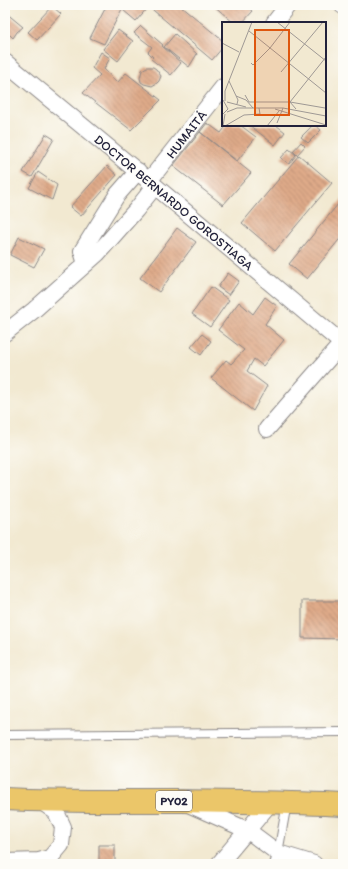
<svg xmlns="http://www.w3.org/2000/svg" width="348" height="869" viewBox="0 0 348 869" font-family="Itim,sans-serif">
	<defs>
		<pattern id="building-back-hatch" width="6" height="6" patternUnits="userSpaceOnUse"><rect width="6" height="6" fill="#dfaa89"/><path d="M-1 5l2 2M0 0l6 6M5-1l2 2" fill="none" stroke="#b48a71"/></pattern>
	</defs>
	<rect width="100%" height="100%" fill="#fdfcf7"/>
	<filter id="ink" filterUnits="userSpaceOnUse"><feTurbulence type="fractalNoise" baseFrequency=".025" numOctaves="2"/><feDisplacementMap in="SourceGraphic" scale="8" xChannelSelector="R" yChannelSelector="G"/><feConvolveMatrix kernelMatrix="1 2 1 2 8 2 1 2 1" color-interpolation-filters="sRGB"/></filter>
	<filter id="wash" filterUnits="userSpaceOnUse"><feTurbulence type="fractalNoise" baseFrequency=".012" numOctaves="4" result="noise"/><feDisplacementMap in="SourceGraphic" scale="16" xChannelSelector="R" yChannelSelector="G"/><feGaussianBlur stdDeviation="0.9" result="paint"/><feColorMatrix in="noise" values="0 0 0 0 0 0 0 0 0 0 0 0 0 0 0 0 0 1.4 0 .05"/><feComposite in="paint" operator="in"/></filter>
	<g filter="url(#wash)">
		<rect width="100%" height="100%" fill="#f2e9d1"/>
		<g id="blocks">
			<path fill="url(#building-back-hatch)" d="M107,5H119L123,7L104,44L90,38Z
				M127,5H145L148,7L136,21L123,10Z
				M147,5H180L223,41V47L212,60Z
				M213,5H246L253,11L242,23H234Z
				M52,6L61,14L37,40L28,32Z
				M5,12L23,27L17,32L13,38L5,30Z
				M141,26L163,45L162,46L181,63L171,75L151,59L153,57L148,52L152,47L134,33Z
				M118,30L133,41L118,61L103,49Z
				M175,34L197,54L189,67L164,47Z
				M101,52L110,58L104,69L117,83L126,73L161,100L131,130L83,93L100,75L92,68Z
				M147,67H153L156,69L161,76L159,81L157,83L152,86L144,84L141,82L140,78L142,70Z
				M207,123L221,133L227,125H240L256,137L237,161L200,132Z
				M249,125H276L285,132L275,145Z
				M313,125H315L321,130L308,143L301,137Z
				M200,132L251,173L223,205L173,166Z
				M46,134L54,139L32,177L23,172Z
				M301,142L305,146L297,155L293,151Z
				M289,149L296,155L289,164L281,158Z
				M299,155L332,183L275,251L242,223Z
				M107,166L117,175L81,216L70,207Z
				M38,172L57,185L52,200L29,188Z
				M343,198V235L307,279L289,264Z
				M177,228L196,242L159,292L140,278Z
				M19,237L44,249L34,267L10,255Z
				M228,273L239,281L229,295L218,287Z
				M211,287L229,300L210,327L192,314Z
				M265,297L277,306L265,324L284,340L263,366L254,359L247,371L267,386L253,411L211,378L226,360L231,364L244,350L218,330L239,302L253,314Z
				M202,334L211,341L201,355L191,347Z
				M302,601H343V639L302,638Z
				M99,845H115V864H99Z"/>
		</g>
	</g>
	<g filter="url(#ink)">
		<use href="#blocks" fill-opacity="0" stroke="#8a8686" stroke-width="1"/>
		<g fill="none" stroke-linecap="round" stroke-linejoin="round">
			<g stroke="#8a8686" stroke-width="10">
				<path id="service" d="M5,735L343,732
					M274,864L278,853L287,803"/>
			</g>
			<g stroke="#8a8686" stroke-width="18">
				<path id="minor" d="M342,5L343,6
					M274,23L288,5
					M5,62L149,181L343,344
					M149,181L223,87
					M86,264L82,251L117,195L138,171
					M5,333L34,310L98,253L136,210L155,186
					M267,429L343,342
					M186,803L247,830L278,853L314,864
					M5,862L39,861L50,858L61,845L63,827L56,812L39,800
					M219,864L271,802"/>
			</g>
			<g stroke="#8a8686" stroke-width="24">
				<path id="primary" d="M5,799C64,802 123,801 182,801C235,802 289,802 343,805"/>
			</g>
			<use href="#service" stroke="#fff" stroke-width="8"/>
			<use href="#minor" stroke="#fff" stroke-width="16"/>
			<use href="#primary" stroke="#ebc669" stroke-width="22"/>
		</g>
	</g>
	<g text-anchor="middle" stroke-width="3" stroke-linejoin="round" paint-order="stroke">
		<rect fill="#fdfcf7" stroke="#646373" stroke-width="1" x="156" y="791" width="36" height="20" rx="3"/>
		<g font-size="12" font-weight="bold" fill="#22223b">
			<text x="174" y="805">PY02</text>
		</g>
		<g font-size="13" fill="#22223b" stroke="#fdfcf7">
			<text transform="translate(186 134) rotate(-52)" y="5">HUMAITÁ</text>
			<text transform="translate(174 202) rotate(40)" y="5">DOCTOR BERNARDO GOROSTIAGA</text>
		</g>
	</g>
	<g transform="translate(222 22)">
		<rect width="104" height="104" fill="#f2e9d1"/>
		<path fill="none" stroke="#9f9995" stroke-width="1" d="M55,0L104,39M27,9L104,71M0,21L17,30M48,26L68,0M29,41L31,43L48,26M59,50L101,0M7,59L16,78L15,82M23,73L27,80H68L103,86M14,74L24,78L31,86M3,79V69L30,0M5,80L24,85M53,87L104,103M74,87L68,80L104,35M5,90L15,86H61L104,94M0,93L6,87L1,78M55,101L61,86M1,104L3,92M3,104L22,93L38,92L37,86M45,104L57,89"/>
		<path fill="#de560e" fill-opacity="0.15" stroke="#de560e" stroke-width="2" d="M33,8H67V93H33Z"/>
		<rect width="104" height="104" fill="none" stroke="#22223b" stroke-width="2"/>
	</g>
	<rect width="348" height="869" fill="none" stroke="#fdfcf7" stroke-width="20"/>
</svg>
